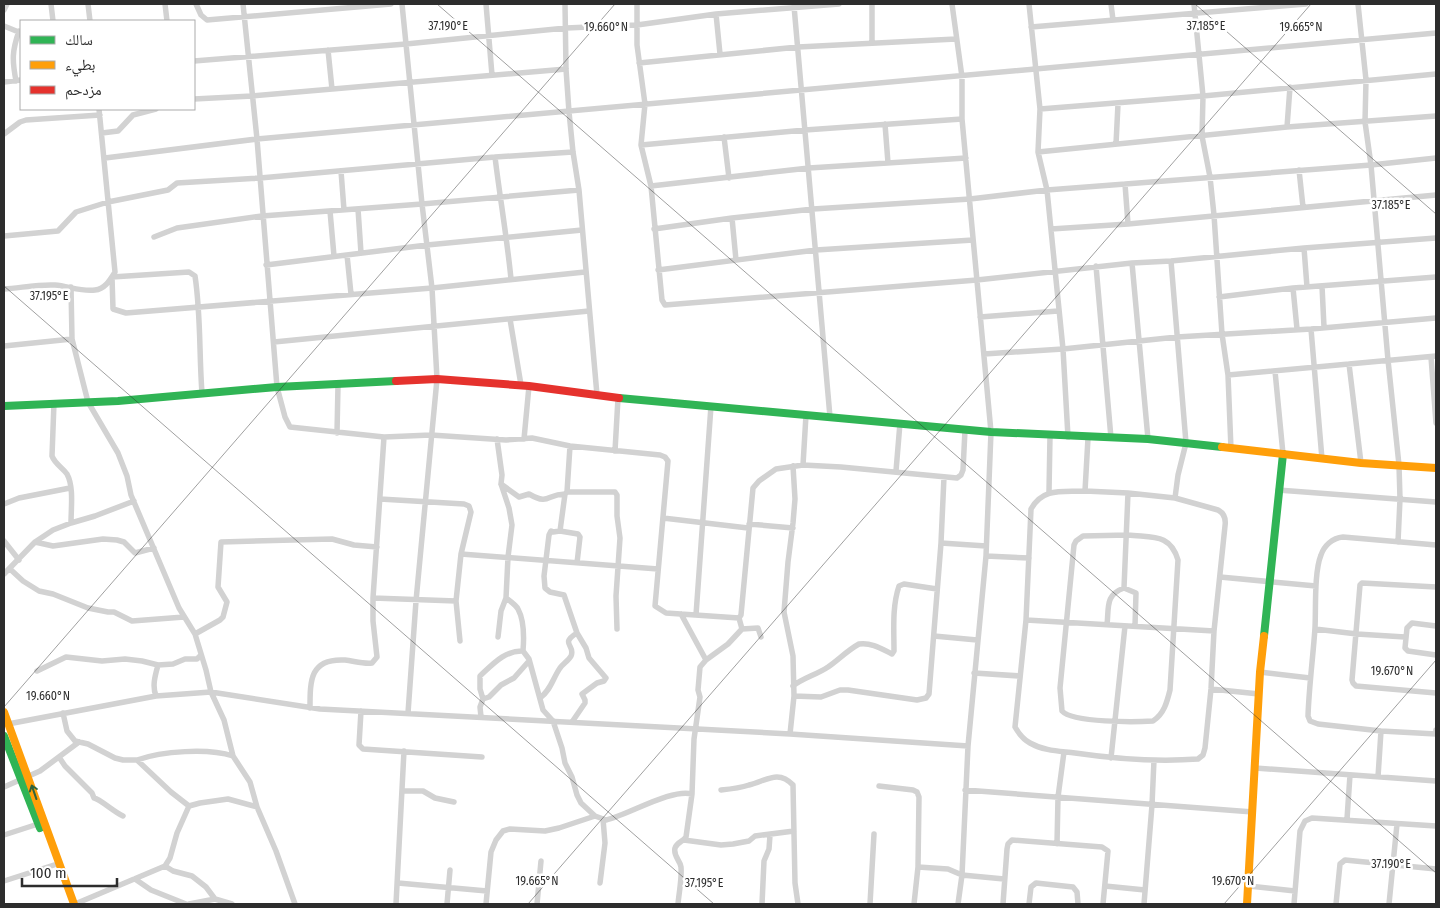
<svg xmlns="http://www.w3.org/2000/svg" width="1440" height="908" viewBox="0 0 1440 908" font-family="'Fira Sans Condensed','Noto Naskh Arabic',sans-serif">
	<rect width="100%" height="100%" fill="#fff"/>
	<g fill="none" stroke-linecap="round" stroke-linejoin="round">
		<path stroke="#d2d2d2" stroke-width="5.5" d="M51,4L53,21
			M88,4L90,21
			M165,4L167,21
			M196,4L201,15L207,20L391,4
			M243,4L257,139L277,387L285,417L290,427L384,437L431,435L506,440L532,438L570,446L660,455L665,457L668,461L655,606L666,613L739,618
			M402,4L422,204L432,288L437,379L416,601L408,713
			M486,4L492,75
			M565,4L566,69L569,112L573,152L579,190L597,395
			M637,4V45L645,104L641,145L651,186L662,300L665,305L977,280L1132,263L1171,261L1304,248L1436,238
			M952,4L962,77V119L991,432L986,556L968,746L962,875L958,904
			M1029,4L1040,109L1038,152L1047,190L1063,349L1068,437
			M1111,4L1113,20
			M1194,4L1203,96L1202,136L1210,177L1214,215L1222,334L1228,375L1231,449
			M1358,4L1366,80L1365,122L1371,165L1388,360L1399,465L1400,499L1398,542
			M794,6L830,417
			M4,10L7,4
			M716,14L720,54
			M4,26L21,33
			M1031,27L1306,4
			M872,43V4
			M328,50L332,89
			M194,61L406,44L566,28L637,25L716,14L839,4
			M639,63L798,47L956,39
			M16,81C12,60 12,51 19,31
			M4,82L21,80
			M194,99L252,96L566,69
			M1040,109L1203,96L1436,74
			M885,124L888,163
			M1287,127L1290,87
			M102,133L118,131L133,115L156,109
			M4,134L20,122L26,120L100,115
			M724,137L729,178
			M1116,144L1118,104
			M641,145L805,130L962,119
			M1038,152L1287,127L1436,116
			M495,157C500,198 507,238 511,279
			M105,158L257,139L1436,33
			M1299,170L1303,207
			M341,171L344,210
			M1125,184L1128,224
			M651,186L809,168L966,158
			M358,209L361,253
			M330,211L334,256
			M732,218L736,260
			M654,229L732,218L813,209L970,199L1047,190L1371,165L1436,158
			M1051,229L1128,224L1436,195
			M4,236L58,231L76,212L108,202L168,190L177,183L260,178L495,157L573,152
			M154,237L177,228L262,216L422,204L579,190
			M1304,248L1307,287
			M347,255L351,294
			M1171,261L1186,443L1178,475L1175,498
			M1132,263L1148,439
			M266,265L427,245L582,230
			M1096,266L1111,438
			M658,270L816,250L973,240
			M112,277L113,309L126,313L432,288L585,272
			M112,277L189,272L195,276C201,315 199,354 202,393
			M1322,286L1324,327
			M71,287L72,339L88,402L118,453L127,476L131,495L179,608L195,634L206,670L211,692L224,720L233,756L250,782L257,807L276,851L295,904
			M1293,288L1297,329
			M4,289C20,288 39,284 55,285C68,286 82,292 95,290C105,289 110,280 115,272L99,109
			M1219,297L1293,288L1436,277
			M980,317L1058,311
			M510,319L521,385
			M1311,329L1322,459
			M274,342L589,311
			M4,346L72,339
			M984,354L1063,349L1177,337L1311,329L1436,318
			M1431,357L1436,423
			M1349,364L1361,463
			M1275,371L1283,454
			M1228,375L1436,356
			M54,403L52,456C55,464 62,467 67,474C74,487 71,508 71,523
			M337,433L338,385
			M497,439L502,475L501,484L509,508L512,525L508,557L506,598L501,611L498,637
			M524,439L529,386
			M570,446L567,492L565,494L560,531L578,534L580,537L577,563
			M615,451L618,398
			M803,465L806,415
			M896,471L900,423
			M501,484L519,497L529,494C550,506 546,494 565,494
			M1278,490L1436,502
			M1085,491L1128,493L1175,498L1218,510C1224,513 1226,519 1225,526L1214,631L1211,689L1205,748L1203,755L1198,759C1157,762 1116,759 1075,753C1060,751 1044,751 1030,743C1023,739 1019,734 1015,727L1026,620L1031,509C1043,487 1063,492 1085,491Z
			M1085,491L1088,438
			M567,492H615L617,495V516L620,538L616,596L617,629
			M1049,492L1050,436
			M4,504L19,498L70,488
			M663,518L748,528
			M749,524L793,528
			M560,531L553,532L551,531L549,535L544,576L545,588L550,592L564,595L577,633L586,648L589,658L606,678L604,681L597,683L582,694L585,700V703L572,722
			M1128,535C1152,538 1170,533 1178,560L1170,690C1167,702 1164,714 1153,721C1136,722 1073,723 1062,711L1060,688L1074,545L1076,541L1083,536Z
			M4,541L19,560
			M35,542L53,546L103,539L117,540L124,542L135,553L154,548
			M941,543L986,546
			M1436,545L1343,537C1332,538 1324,546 1321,555C1314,572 1316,609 1315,628C1313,657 1309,687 1308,716L1310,721L1318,724L1381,731L1436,734V730
			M461,554L658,569
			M986,556L1029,558
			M10,569L23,581L39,591L53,594L88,608L108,612H114L132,621L184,617
			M4,574L35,542L53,530L71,523L95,516L134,501
			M1220,577L1316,586
			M1436,587L1362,583L1360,585L1352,680L1353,683L1356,686L1436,693
			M1124,588L1128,493
			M373,598L456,601L461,554L471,512L469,506L464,504L380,499
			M506,598C510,601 516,605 518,609C524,620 524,639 523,651
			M456,601L460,641
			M681,614L706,660
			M696,615L711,406
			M1026,620L1214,631
			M1107,625C1109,607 1105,595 1124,588L1136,593L1135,626
			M1436,626L1412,623L1407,628L1405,648L1408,651L1436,655
			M1315,629L1357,634L1405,637
			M195,634L220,620L223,617L227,602L218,587L221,542L332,539L354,545L377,547
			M934,636L977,640
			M761,637L758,628L742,629L739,618L741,615L753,488L759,481L776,469L803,465L841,467L957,478L961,475L963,470L965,430
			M37,671L66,657L102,661L125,659L142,661L158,665L173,664L185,659H197L201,655
			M1260,672L1310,678
			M974,673L1020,676
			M793,686C803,678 816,675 828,667C838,660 848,650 859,644C871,642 882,649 892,654L894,651C894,629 892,607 899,586L904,584L937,589
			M1211,689L1259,694
			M156,696C152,686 155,676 158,665
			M794,696L821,697L840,690H848L917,700L926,698L929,694L941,543L944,477
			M540,698C551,690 553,678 560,668C563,664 569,660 571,656C576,645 559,644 577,633
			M483,699L489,697L501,685L514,678L529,661
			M310,708C310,680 310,658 345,660C354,661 363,664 372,663L377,657L373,621V598L384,437
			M361,711L359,745L363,749L482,757
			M63,713L67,731L75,741L88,744L115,758L123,760H137L171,792L189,806
			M481,717L480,707L483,699L480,689V676C492,665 505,650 523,651L529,659L543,710L553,721L562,748L565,763L572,777L577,795L581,803L595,816
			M8,724L156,696L211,692L320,709L790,734L968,746
			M790,734L794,696L793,656L784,612L788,562L793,523L795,499L793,466
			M59,757L65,766L92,793L94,798C100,799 114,812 123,816
			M1111,758L1125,626
			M137,760C162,751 208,748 233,756
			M1255,768L1436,781
			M1378,777L1381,731
			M879,786L913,790L917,792L919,797L918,867L914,904
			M4,787L40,771L79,742
			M721,790C731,789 740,788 749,785C766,781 778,769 793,785L795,883L798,904
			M965,790L1253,812
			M402,791H423L435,798L454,802
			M189,806L200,803L228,799L257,807
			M1347,819L1350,775
			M4,835L38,824
			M684,840L721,845L733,844L749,841L755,836L794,831
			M1057,844L1058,797L1064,752
			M165,866L173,871L192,876L206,887L215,899L232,904
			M918,867L948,869L962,875L1004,879
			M135,879L151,890L186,904
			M4,881L54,865
			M398,883L487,891
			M600,883L605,843L603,819
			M1105,886L1145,890
			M1249,886L1295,891
			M75,904L165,866L170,858L177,833L189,806
			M189,904L215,899
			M396,904L404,751
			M447,904L450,870
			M486,904L491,852L496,840L503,831L510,829L545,831L559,828L595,816L606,820C628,815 672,788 692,794
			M537,904L541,861
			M678,904C679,892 682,879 681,867C680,860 673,856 675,848C677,842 683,842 686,837L692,794L694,739L700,697L698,690L700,667L706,660L728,644L742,629
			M762,904L764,861L769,849L770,835
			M870,904L874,834
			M1003,904L1007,849L1008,844L1012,840L1102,847L1108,851L1103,904
			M1029,904L1031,887L1036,883L1073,887L1077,892L1078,904
			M1144,904L1152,805L1154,760
			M1294,904L1300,831L1305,821L1312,818L1436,826
			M1336,904L1340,864L1345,860L1436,869
			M1389,904L1397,824"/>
		<path stroke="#30b455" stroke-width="8" d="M619,398L991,432L1148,439L1222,447
			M4,406L118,401L277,387L396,381
			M1264,636L1283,454
			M4,736L40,828"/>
		<path stroke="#ff9f0a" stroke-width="8" d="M1222,447L1361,463L1436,468
			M4,712L74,904
			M1247,904L1260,672L1264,636"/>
		<path stroke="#e5322d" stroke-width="8" d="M396,381L437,379L529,386L619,398"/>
	</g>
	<defs><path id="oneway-shaft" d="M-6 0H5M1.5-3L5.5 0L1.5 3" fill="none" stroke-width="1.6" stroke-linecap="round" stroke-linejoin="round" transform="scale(1.25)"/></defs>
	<use stroke="#2e633d" href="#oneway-shaft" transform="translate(34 792) rotate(-109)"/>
	<path fill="none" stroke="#2d2d2d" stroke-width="1" stroke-opacity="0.45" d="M437,4L1436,873M1195,4L1436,214M4,286L714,904M4,707L615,4M528,904L1311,4M1224,904L1436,660"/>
	<g font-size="12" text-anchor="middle" fill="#2d2d2d" stroke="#fff" stroke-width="5" stroke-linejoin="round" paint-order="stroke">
		<text x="448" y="30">37.190°E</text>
		<text x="1206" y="30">37.185°E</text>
		<text x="606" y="31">19.660°N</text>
		<text x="1301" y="31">19.665°N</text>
		<text x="1391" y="209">37.185°E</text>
		<text x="49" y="300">37.195°E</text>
		<text x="1392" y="675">19.670°N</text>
		<text x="48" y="700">19.660°N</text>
		<text x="1391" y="868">37.190°E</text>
		<text x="537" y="885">19.665°N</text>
		<text x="1233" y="885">19.670°N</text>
		<text x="704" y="887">37.195°E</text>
	</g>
	<rect width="1440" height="908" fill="none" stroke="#2d2d2d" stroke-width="10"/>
	<rect x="20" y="20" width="175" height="90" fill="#ffffff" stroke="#ababab"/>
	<rect x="30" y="36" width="25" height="8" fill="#30b455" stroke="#ababab"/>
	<text x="65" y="45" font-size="15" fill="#2d2d2d">سالك</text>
	<rect x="30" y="61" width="25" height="8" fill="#ff9f0a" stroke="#ababab"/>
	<text x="65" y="70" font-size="15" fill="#2d2d2d">بطيء</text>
	<rect x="30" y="86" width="25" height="8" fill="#e5322d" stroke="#ababab"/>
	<text x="65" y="95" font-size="15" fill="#2d2d2d">مزدحم</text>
	<path d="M22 878v8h95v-8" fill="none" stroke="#2d2d2d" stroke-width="2.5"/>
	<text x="30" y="878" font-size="15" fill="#2d2d2d" stroke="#ffffff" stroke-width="4" paint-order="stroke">100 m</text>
</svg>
